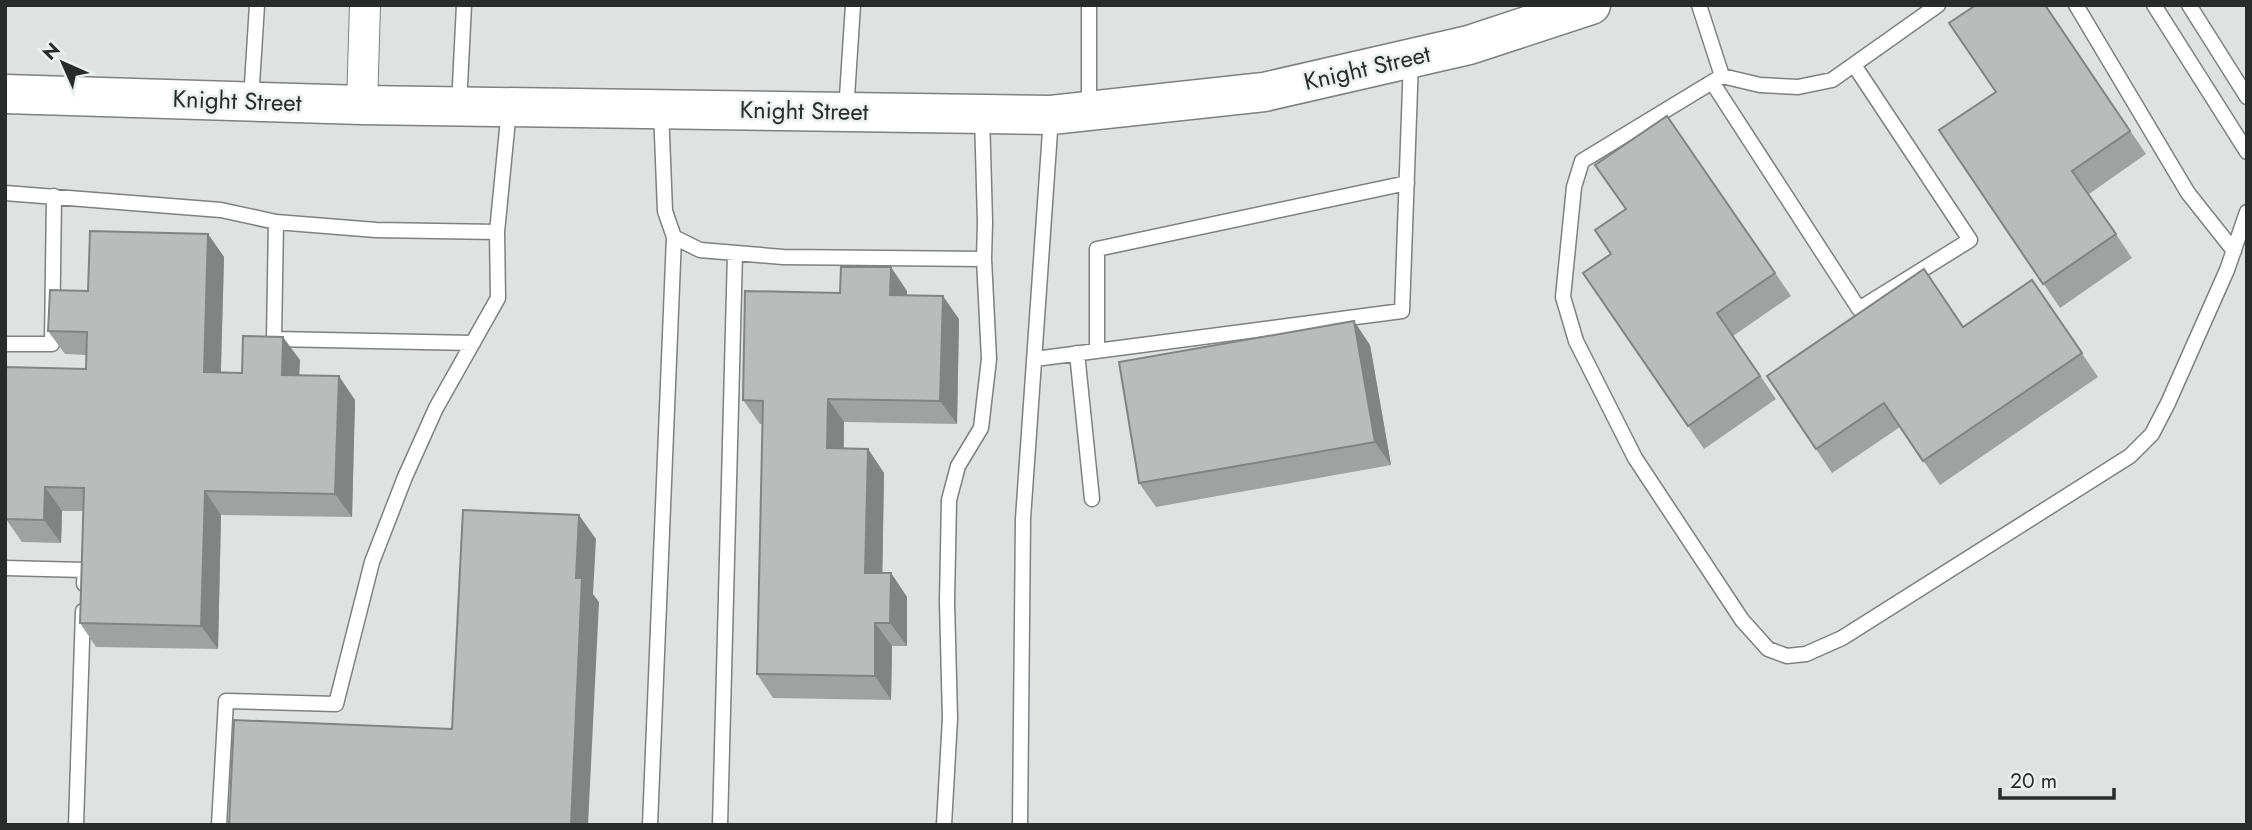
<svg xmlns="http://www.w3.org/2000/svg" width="2252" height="830" viewBox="0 0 2252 830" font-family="Jost,sans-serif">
	<rect width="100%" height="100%" fill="#dfe2e1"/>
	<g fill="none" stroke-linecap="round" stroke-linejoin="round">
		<g stroke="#7e817f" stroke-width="17">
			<path id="lane" d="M1089,5V110
				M1699,5L1722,76
				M1938,5L1832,80L1798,87L1760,85L1722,76L1582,161L1574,187L1563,297L1576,341L1635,458L1742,620L1768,649L1787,656L1806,654L1842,638L2130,456L2152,434L2168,403L2227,270L2247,212
				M2076,5L2188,193L2234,251
				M2154,5L2247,152
				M2189,5L2247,97
				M1712,82L1859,309L1970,240L1854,65
				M251,100L257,5
				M459,105L464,5
				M661,110L665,211L674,237L700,250L783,257L984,259L985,222L982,115
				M846,112L853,5
				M5,193L221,210L276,222L376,230L497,232L509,109
				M276,222L274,339L473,343
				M5,344H52L54,196
				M1097,351V249L1407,183
				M1077,353L1092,499
				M1035,359L1402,311L1411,60
				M5,568L85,570L84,584
				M76,825L83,611
				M219,825L226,701L336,704L372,562L405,477L436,408L498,298L497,232
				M650,825L674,237
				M720,825L735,253
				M944,825L950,718L947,602L949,500L958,466L981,428L989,359L984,259
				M1020,825L1023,519L1051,117"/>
		</g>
		<g stroke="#7e817f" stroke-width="32">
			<path id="street" d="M362,105L365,5"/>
		</g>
		<g stroke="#7e817f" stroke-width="41">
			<path id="secondary" d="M5,94L362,105L1051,115L1264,92L1469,45L1591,5"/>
		</g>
		<use href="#lane" stroke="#fff" stroke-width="14"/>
		<use href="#street" stroke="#fff" stroke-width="30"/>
		<use href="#secondary" stroke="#fff" stroke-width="38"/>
	</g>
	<path fill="#9fa2a1" d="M2045,5L2146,154L2089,194L2132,258L2060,308L1939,130L1996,92Z
		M1667,116L1791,296L1733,336L1776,399L1704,449L1583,273L1611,254Z
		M208,234L224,257L221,373H242L300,360L299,375L355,400L352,517L221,515L218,649L96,647L80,623L83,511H62L61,543L22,542L6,519L5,367L86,369L87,355L65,354L48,331L88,291Z
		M2032,280L2098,377L1940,485L1900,427L1832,473L1767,376L1963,327Z
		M907,291V295L959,319L957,424L844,422V449H868L884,473L882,573H891L907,597V646H892L891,700L773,698L757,674L762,424H760L743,400L840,293Z
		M1370,345L1391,465L1156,507L1139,483Z"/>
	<path fill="#828483" d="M208,234L224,257L220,396L204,372Z
		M891,267L907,291V318L890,295Z
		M943,296L959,319L957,424L940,401Z
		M1354,321L1370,345L1391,465L1375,442Z
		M283,337L300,360L298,398L282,375Z
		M339,376L355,400L352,517L335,494Z
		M828,399L844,422L843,472L827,448Z
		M868,449L884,473L882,596L865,573Z
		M45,487L62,511L61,543L44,520Z
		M205,491L221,515L218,649L201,626Z
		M579,515L596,539L593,594L599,602L588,825H571L576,578Z
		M891,573L907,597V646L890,623Z
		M875,623L892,646L891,700L875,676Z"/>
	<path fill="#b9bcbb" stroke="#828483" stroke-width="2" d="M1976,5H2045L2130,131L2072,171L2116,234L2043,284L1939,130L1996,92L1949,23Z
		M1667,116L1775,273L1717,313L1760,376L1688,426L1583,273L1611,254L1595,230L1626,209L1595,165Z
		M90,231L208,234L204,372L242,373L243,336L283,337L282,375L339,376L335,494L205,491L201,626L80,623L84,488L45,487L44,520L6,519L5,367L86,369L87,332L48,331L50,290L88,291Z
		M841,267H891L890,295L943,296L940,401L828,399L827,448L868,449L865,573H891L890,623H875V676L757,674L763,401L743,400L745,291L840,293Z
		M1924,269L1963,327L2032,280L2082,353L1923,461L1884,403L1816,449L1767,376Z
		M1354,321L1375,442L1139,483L1119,362Z
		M463,510L579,515L576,578H582L571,825H229L234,720L452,729Z"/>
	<g text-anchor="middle" stroke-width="5" stroke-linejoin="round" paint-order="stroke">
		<g font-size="24" fill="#2a2b2b" stroke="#ecf0ee">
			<text transform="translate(1367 68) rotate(-13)" y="8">Knight Street</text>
			<text transform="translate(237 101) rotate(2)" y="8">Knight Street</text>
			<text transform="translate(804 111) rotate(1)" y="8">Knight Street</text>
		</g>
	</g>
	<rect width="2252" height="830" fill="none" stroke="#2a2b2b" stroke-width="14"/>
	<g transform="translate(63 63) rotate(315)" stroke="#ecf0ee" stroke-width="5" paint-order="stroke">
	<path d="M0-5L12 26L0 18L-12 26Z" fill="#2a2b2b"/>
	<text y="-10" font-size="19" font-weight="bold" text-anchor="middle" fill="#2a2b2b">N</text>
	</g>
	<path d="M2000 788v10h114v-10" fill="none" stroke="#2a2b2b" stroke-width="3.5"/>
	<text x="2010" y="788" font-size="21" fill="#2a2b2b" stroke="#ecf0ee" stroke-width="5" paint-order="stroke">20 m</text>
</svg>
